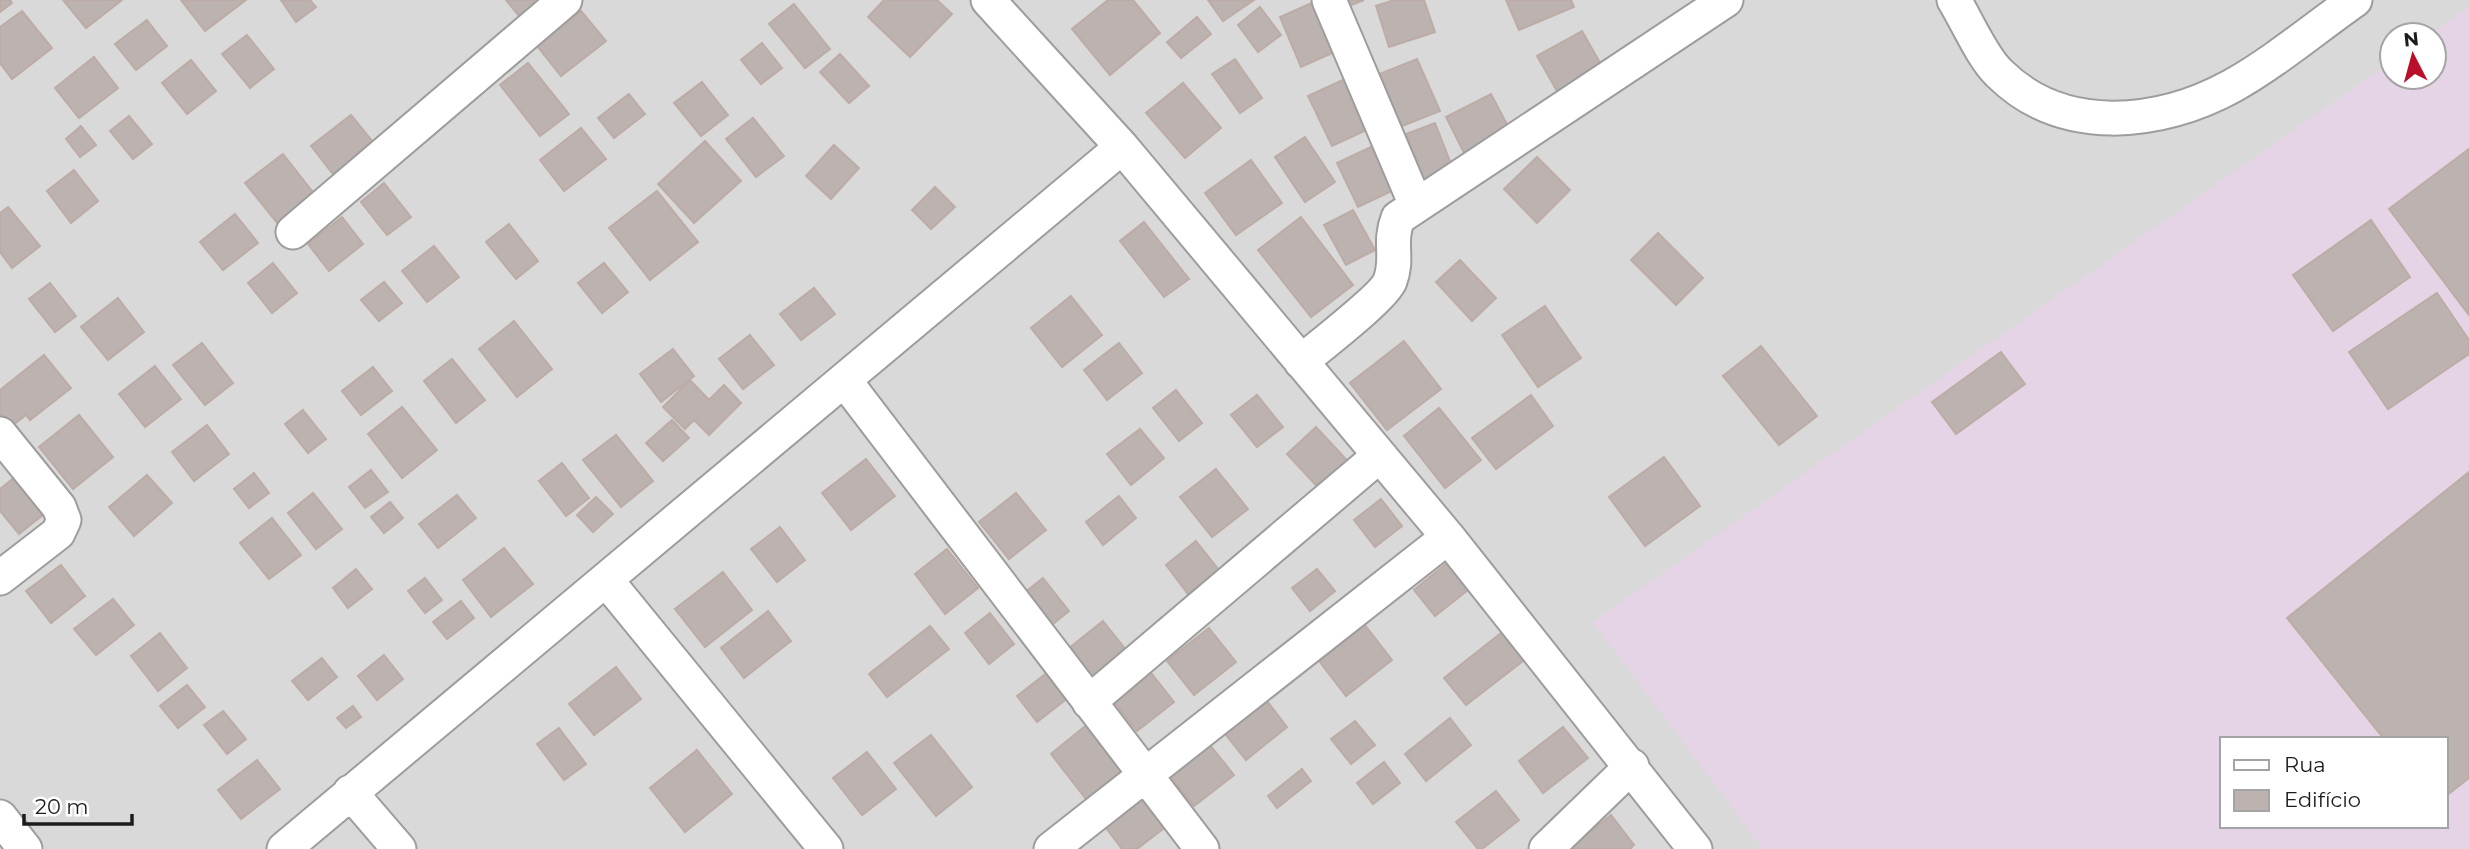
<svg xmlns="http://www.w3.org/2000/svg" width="2469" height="849" viewBox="0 0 2469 849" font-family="Montserrat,sans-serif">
	<rect width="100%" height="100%" fill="#ece7e2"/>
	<path fill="#dad9d9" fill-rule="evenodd" d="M0,0H2469V849H0ZM2392,35H2434V77H2392ZM2222,739H2446V826H2222Z"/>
	<path fill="#e5d4e5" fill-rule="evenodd" d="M2469,7V849H1763L1593,622L2392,61V77H2434V35H2429ZM2222,739H2446V826H2222Z"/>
	<path fill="#bcb2af" stroke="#bdaca6" stroke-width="2" d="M0,0H10L12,3L0,12Z
		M63,0H122L86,28Z
		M181,0H246L205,31Z
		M281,0H310L316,7L296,22Z
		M506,0H550L523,21Z
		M884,0H937L952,14L910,57L868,17Z
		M1108,0H1133L1160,33L1110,75L1072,29Z
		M1208,0H1254L1223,21Z
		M1339,0H1364L1342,9Z
		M1394,0H1424L1435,32L1389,47L1376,6Z
		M1506,0H1571L1574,7L1519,30Z
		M1316,1L1337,51L1301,67L1280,17Z
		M794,4L830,49L805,68L769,24Z
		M1260,7L1281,35L1258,52L1238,25Z
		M22,11L52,48L12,79L0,63V27Z
		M581,11L606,41L561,76L537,46Z
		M1197,17L1211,34L1181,58L1167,42Z
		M147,20L167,46L136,70L115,44Z
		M1582,31L1607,75L1562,100L1537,56Z
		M247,35L274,69L250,88L222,54Z
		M762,43L782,68L761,84L741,60Z
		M840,54L869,86L849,103L820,72Z
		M94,57L118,88L79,118L55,88Z
		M1235,59L1262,98L1240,113L1212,74Z
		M1417,59L1440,111L1400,127L1377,75Z
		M191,60L216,91L187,114L162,83Z
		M528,63L569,114L540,136L500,85Z
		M1349,77L1373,127L1332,146L1308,96Z
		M702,82L728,115L701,136L674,103Z
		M1183,83L1221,128L1185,158L1146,113Z
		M629,94L645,114L614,138L598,118Z
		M1491,94L1510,130L1464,153L1446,117Z
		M351,115L373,142L333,174L311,146Z
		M129,116L152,144L133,159L110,131Z
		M753,118L784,156L756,177L726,139Z
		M1435,123L1453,169L1424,180L1406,134Z
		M81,126L96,145L80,157L66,139Z
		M581,128L606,159L564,191L540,160Z
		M1305,137L1335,182L1305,202L1275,157Z
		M705,141L741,181L694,223L658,184Z
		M1377,144L1398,188L1358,207L1337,163Z
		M834,145L859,168L831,199L806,176Z
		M2469,149V315L2389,209Z
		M283,154L316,196L279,225L245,183Z
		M1537,157L1570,190L1537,223L1504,189Z
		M1251,160L1282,203L1236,235L1205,193Z
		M74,170L98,201L71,223L47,191Z
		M384,183L411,217L387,235L361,202Z
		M935,187L955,207L931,229L912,210Z
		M657,191L698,242L650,280L609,228Z
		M8,207L40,246L12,268L0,252V213Z
		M1353,210L1375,250L1346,265L1324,225Z
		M235,214L258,243L223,270L200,242Z
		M342,217L363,244L329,271L308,244Z
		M1301,217L1353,285L1311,317L1258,250Z
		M2371,220L2410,277L2333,331L2293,275Z
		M1144,222L1189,279L1164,297L1120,241Z
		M509,224L538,261L516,279L486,242Z
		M1658,233L1703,278L1676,305L1631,260Z
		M434,246L459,277L427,302L402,271Z
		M1460,260L1496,298L1472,321L1436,282Z
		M273,263L297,293L272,313L248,283Z
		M604,263L628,292L602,313L578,283Z
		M384,282L402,303L379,321L361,300Z
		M50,283L76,316L55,332L29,299Z
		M814,288L835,314L801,340L780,314Z
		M2437,293L2469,340V354L2388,409L2349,352Z
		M1071,296L1102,335L1062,367L1031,328Z
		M118,298L144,332L108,360L81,327Z
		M1545,306L1581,358L1538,387L1502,335Z
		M514,321L552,369L517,397L479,349Z
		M750,335L774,365L743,389L719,359Z
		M1404,341L1441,389L1387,430L1350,383Z
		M202,343L233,383L205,405L173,365Z
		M1119,343L1142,373L1107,400L1084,370Z
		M1761,346L1817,416L1779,445L1723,376Z
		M673,349L694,376L661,402L640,374Z
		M2001,352L2025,384L1956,434L1932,402Z
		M44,355L71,388L30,420L26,415L9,428L0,417V390Z
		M452,359L485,400L456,423L424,381Z
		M155,366L181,399L145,427L119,394Z
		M373,367L392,391L361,415L342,391Z
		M690,380L709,400L724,385L741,403L709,435L694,420L685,429L663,407Z
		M1176,390L1202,423L1179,441L1153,408Z
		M1257,395L1283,427L1257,447L1231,415Z
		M1531,395L1553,426L1496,469L1472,438Z
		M402,407L437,450L402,478L368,434Z
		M1439,408L1481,460L1445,488L1404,436Z
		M303,410L326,439L308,453L285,424Z
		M79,415L113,457L73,489L39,447Z
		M672,420L689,438L663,461L646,443Z
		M207,425L229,454L194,481L172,452Z
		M1316,427L1355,469L1326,496L1287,454Z
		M1140,429L1164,458L1131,485L1107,454Z
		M616,435L653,481L621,507L583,460Z
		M1664,457L1700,506L1645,546L1609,497Z
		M866,459L895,496L851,530L822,493Z
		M562,463L589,498L566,516L539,481Z
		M1216,469L1248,509L1212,537L1180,497Z
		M371,470L388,492L365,508L349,487Z
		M2469,472V778L2446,796V739H2384L2287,618Z
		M20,473L49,510L19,534L0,511V489Z
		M254,473L269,493L249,508L234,489Z
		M147,475L172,503L134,536L109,507Z
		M313,493L342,529L316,549L288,513Z
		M1016,493L1046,530L1009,559L979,522Z
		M457,495L476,518L438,548L419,524Z
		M1119,496L1136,518L1103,545L1086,522Z
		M596,497L613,514L593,532L577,515Z
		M1381,499L1402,526L1375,547L1354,520Z
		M390,502L403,518L384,533L371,517Z
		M272,518L301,555L269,579L240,543Z
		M780,527L805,560L777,582L751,549Z
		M1196,541L1219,570L1188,594L1166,565Z
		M504,548L533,584L491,617L463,580Z
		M947,549L978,588L945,614L915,574Z
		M1452,559L1473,586L1435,616L1414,590Z
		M61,565L85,596L51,623L26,591Z
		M356,569L372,589L348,608L333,588Z
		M1317,569L1335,591L1310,611L1292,588Z
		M723,572L752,610L705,647L675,609Z
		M425,578L442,600L425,613L408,591Z
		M1043,578L1069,611L1049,627L1023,594Z
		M113,599L134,625L96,655L74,629Z
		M461,601L474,618L447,639L433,622Z
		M768,611L791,641L744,678L721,648Z
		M990,613L1014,644L989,664L965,633Z
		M1103,621L1127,651L1092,678L1068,649Z
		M1365,625L1392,660L1346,696L1319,661Z
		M930,626L949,649L887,697L869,674Z
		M1209,628L1236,662L1194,695L1167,661Z
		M1505,630L1527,658L1466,705L1444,678Z
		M160,633L187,668L158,691L131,656Z
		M384,655L403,679L377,700L358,676Z
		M322,658L337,677L308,700L292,681Z
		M616,667L641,699L594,735L569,704Z
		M1148,669L1174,702L1137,731L1111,698Z
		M1048,672L1069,697L1037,722L1017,696Z
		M187,685L205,707L178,728L160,706Z
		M1264,697L1287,727L1246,760L1222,730Z
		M353,706L361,717L346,728L337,718Z
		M223,711L246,739L227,754L204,725Z
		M1450,718L1471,745L1426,781L1405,754Z
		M1355,721L1375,745L1351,764L1331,739Z
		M1089,723L1125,769L1086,799L1051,754Z
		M1563,727L1588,758L1543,793L1519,761Z
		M559,728L586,764L564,780L537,744Z
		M931,735L972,787L936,816L894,763Z
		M1206,740L1234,775L1194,806L1166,772Z
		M697,750L732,794L685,832L650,788Z
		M867,752L896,789L862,815L833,778Z
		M257,760L280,789L241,819L218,790Z
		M1384,762L1400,783L1373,804L1357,783Z
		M1302,769L1311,781L1277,808L1268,796Z
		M1496,791L1519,820L1482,849H1478L1456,822Z
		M1142,793L1168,825L1137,849H1122L1103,824Z
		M1611,815L1634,845L1630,849H1573L1571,847Z"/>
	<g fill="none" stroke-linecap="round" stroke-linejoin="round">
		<g stroke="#9d9d9d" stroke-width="37">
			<path id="street" d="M988,0L1122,147L1448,537L1695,849
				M1329,0L1416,205
				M1954,0C1967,21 1982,57 1999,73C2062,136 2159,126 2232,86C2275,62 2315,28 2355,0
				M293,232L565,0
				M1301,362C1317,348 1384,297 1390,281C1399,257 1388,244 1398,218L1726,0
				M845,381L1202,849
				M0,434L59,507L64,520L58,533L0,578
				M607,581L826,849
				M1089,702L1379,456
				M350,792L399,849
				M0,817L25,849
				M284,849L1122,147
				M1051,849L1448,537
				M1546,849L1632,766"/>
		</g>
		<use href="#street" stroke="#fff" stroke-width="33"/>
	</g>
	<rect x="2220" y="737" width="228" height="91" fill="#ffffff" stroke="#a4a4a4" stroke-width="2"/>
	<rect x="2234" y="760" width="35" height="10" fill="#ffffff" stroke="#a4a4a4" stroke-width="2"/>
	<text x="2284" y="772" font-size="21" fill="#1c1c1c">Rua</text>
	<rect x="2234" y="790" width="35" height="21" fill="#bcb2af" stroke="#a4a4a4" stroke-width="2"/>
	<text x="2284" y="807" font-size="21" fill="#1c1c1c">Edifício</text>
	<g transform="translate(2413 56) rotate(354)"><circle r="33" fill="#ffffff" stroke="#a4a4a4" stroke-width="2"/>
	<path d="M0-5L12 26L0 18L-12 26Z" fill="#b90f2b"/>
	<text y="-10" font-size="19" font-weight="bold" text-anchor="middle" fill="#1c1c1c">N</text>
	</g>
	<path d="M24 814v10h108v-10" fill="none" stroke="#1c1c1c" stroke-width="3.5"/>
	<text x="35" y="814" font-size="21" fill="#1c1c1c" stroke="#ffffff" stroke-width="5" paint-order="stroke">20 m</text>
</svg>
